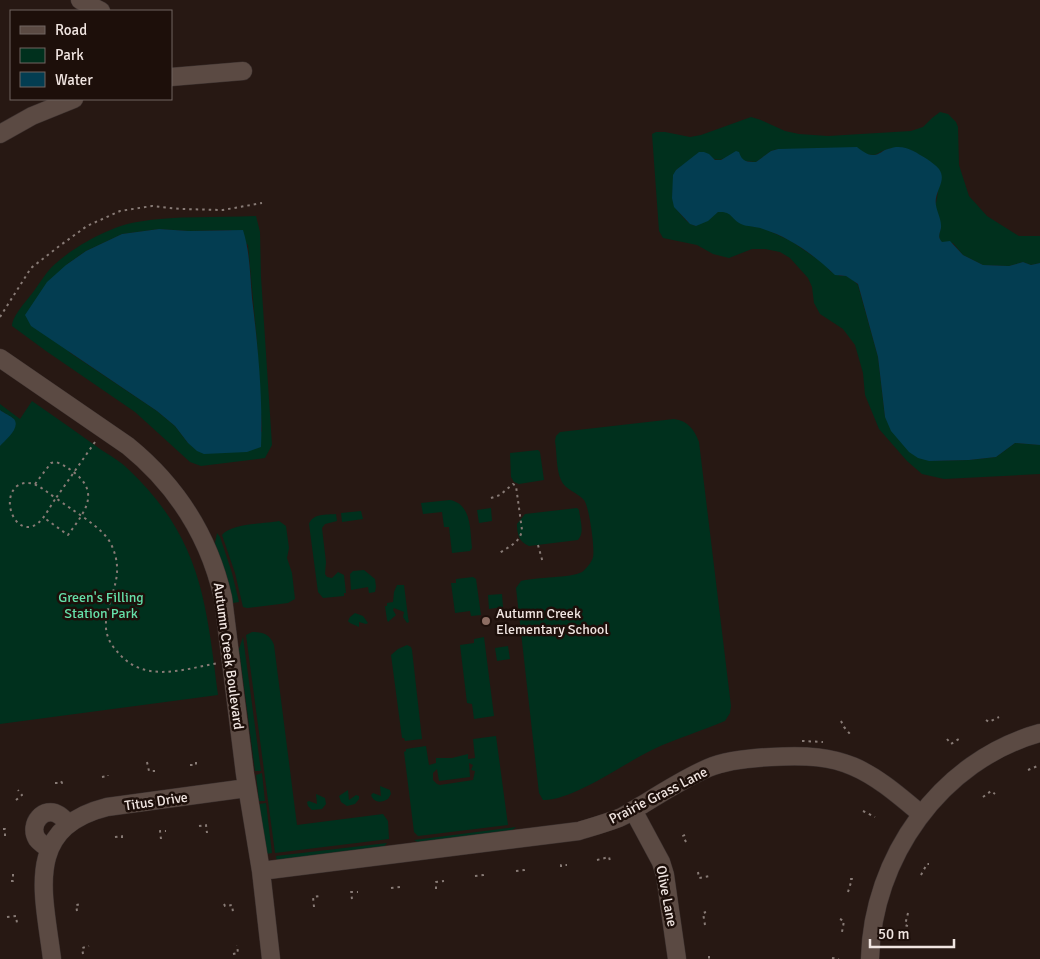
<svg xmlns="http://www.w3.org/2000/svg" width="1040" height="959" viewBox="0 0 1040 959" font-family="Signika,sans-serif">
	<rect width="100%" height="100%" fill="#271813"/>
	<path fill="#00301d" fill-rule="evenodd" d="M940,112L948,114L956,122L958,127L959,165L969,196L987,216L1019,236H1040V263L1031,265L1023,262L1009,266L983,265L963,255L953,243L942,242L940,240L939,235L941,227L935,208L938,192L933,164C917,153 906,143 885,150C881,151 878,154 874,155L803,149H778L771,151L756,162L744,161L732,154C724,158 719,163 711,157L683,165L676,170C673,190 668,200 683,217C687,222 690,224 696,226L718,212H728L746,225L763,228L791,241L826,265L830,271L840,276H846L852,279L858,285L878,357L885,417L929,461L969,460L996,457L1015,443L1040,445V474L944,479L922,474L907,461L879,429L865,395L863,373L855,345L843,329L820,314L814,303L812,287L808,278L790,258L780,252L765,249H752L729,258L713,254L697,245L663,238L659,231L652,134L656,132H665L690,137L701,135L751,117L761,120L785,131L799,134L828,136L911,131L923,127L932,118Z
		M256,216L260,232L261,277L272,445L265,458L201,466L190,462L135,412L46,351L12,326C12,316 28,299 34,291C41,281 47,271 55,264C75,246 111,226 137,222C176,215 216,218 256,216ZM159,229L189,231L231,230L248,245L257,342L262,431L247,452H233L188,443L175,426L157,411L69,352L66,265L86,251L122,234Z
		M32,401C55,417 78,433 100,449C109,455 120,461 128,469C201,538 206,601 218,695L0,724V446L14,419L0,410V404L20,419Z
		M674,419C688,421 694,429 699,442L731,706L730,713L725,721C702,731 677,738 654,749C626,762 573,801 543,800L539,793L516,588L521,581C536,577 571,578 582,572C586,569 592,562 593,557C595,548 589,506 584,500C577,492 565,490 561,480C556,469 557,453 555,441L556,436L560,432Z
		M538,450L540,452L544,480L519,484L514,482L511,477L510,453Z
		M450,500C472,504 470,531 472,548L470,551L452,553L449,527H444L442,512L423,514L421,503Z
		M491,508L492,521L479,523L477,510Z
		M577,508L579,510C580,519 585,533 578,540L529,546C519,542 517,534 517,524L525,514Z
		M361,511L363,519L342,522L341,513Z
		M336,514L337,521L325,524L322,528L326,562L325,574L327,577L332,578L338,572L344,575L346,593H344V596L323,598L318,592L309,524C313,513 326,515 336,514Z
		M279,521L286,526L289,548L287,558L292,573L295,599L288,603L247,608L243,607L235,573L222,535C231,523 264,524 279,521Z
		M217,533L220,537L232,573L239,602L233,603L226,575L215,543Z
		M364,570L375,579L376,587L375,592L369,593L368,587L351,590L350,574L353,571Z
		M473,577L476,579L481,615L471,616L470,611L455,613L451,583H456V579Z
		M397,585H404L408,617L409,622L407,623L403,617L404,612L394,608L393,610L396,615L388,622L387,620L385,606H387V603L393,602L394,592Z
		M502,594L503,607L489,609L488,595Z
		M355,613L363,616L368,623L366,624L359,622V627L350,623L348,621L350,617Z
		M252,632C263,632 270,634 274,645L297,825L383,814L388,821L389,839L275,853L246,635Z
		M243,637L261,771H255L239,649Z
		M484,637L494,716L474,719L472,704L467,703L460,645L474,643V639Z
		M407,645L411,647L412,650L422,739L405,741L404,738H402L391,655L398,649Z
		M508,646L510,659L497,661L495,648Z
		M496,736L508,825L418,836L414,832L404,752L406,751V749L426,746L429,765L436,763V758H452L468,754V759L475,758L473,739ZM469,763L473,765L471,770L475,771L473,780L440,785L437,784L433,780V773L437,769L439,781L470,777Z
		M262,773L265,801H259L256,775Z
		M380,786L390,790L391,794L388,799C381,803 374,803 371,795L373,793L381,796Z
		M348,790L349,800L356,795L359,796V799L355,804L347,806L341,802L339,796Z
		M316,794L325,798L326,804L322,809L312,810L308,806L307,802L309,801L317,804Z
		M266,803L272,853L266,854L265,851L259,804Z
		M516,827L510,832L419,843L414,840Z
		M387,843L383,848L277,862L276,856Z"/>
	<path fill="#033d51" d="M857,147C861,150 868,156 874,155C879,155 883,150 888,149C903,143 914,151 927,159C931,162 936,165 939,169C946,179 938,188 936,198C934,209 942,217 941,228C940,234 937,236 942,242L950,241L963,255L983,265L1009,266L1023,262L1031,265L1040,263V445L1015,443L996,457L969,460L929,461L918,458L909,452L891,431L885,417L878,357L858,284L846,276L835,275C814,255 791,238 763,229C756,226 747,227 741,224C730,218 732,211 718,212L708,221L696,226L690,224L674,207L672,198L673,175L676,170L699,152H704L709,154L715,160H721L736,151L739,152C742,162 747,162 756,162L771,151L778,149Z
		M159,229L189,231L243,230C250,252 250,275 252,298C258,347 263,398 261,447L247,452L204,454L197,451L188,443L175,426L157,411L31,326L25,315L47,282L66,265L86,251L122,234Z
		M0,410C4,413 11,416 14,419C21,428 5,440 0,446Z"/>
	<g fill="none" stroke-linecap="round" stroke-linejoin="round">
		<g stroke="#3c312f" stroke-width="19">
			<path id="minor" d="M80,0L101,11
				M171,77L243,71
				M0,134L32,116L74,99
				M0,358L128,446C177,486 209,536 223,598L245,774L261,871L271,959
				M633,810L661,862L665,875L677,959
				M49,849C45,846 40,843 37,839C28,824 44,805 59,815C62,817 66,821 68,823
				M261,871L579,831C592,827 606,823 619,818C627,815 634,809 642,805C663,792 685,778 708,768C727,760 750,758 771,757C844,752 867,768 921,814
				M52,959C44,894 23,828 107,807L247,788
				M870,959C872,858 941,760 1040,733"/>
		</g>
		<path stroke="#887b76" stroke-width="2" stroke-dasharray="2.5 4" stroke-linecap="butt" d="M0,317L31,268L58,247L87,226L120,211L152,206L180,209L223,210L262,203
			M95,442L56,498C49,494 43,488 36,485C30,482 23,482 17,486C0,500 16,538 37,524C45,518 50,506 56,498C71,510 103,527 111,544C126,576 109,592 106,622C105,632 109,643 116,650C142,684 181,670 218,663
			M35,484L51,463L56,462C64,465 70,469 76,474C101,495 82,515 68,535L43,517
			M491,498L500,495L513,484L516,486L522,530C520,543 508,547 498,554
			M538,545L543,563
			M986,720L989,722L999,717
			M841,721L844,727L850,734
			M947,739L951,744L962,737
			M802,741L823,742
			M147,762L149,771H155
			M190,765H196V760
			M1028,770L1040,765
			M102,777L108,776V775
			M55,783H62L61,781
			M983,797L991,791L995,794
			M16,800L22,795L18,790
			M863,811L875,817
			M199,826L206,825L207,833
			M3,829H5V836
			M115,837L122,836V838
			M161,839L160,831H166
			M686,842L683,836L686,834
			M597,860L609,857L610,861
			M561,867V865H567
			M516,871L524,870V875
			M698,872L699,878L710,876
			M921,875L927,864H929
			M475,876L483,875V880
			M11,881H13V874
			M391,888L400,887V891
			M436,889V882L444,881
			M848,892L852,879H850
			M352,899L351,892H358
			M224,904L225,906L232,905L233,912
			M314,907L313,897L320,896
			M77,911L76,905L81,904
			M908,913L905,925L910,927
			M7,917L16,916L17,923
			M840,919L844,921L842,932
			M705,925L703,913L706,912
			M83,954L82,948L89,946
			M233,954L238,953L237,945
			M709,956V959
			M832,958L839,959"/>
		<use href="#minor" stroke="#5b4a43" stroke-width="18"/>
	</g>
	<circle fill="#8d6e63" stroke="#1d0f0a" stroke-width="2" cx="486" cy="621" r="5"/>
	<g text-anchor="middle" stroke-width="5" stroke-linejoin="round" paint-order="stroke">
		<g font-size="14" fill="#65e0a9" stroke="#1d0f0a">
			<text x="101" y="602">Green's Filling<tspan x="101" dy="16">Station Park</tspan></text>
		</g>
		<g font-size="14" fill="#f0e5e1" stroke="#1d0f0a" text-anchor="start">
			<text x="496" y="618">Autumn Creek<tspan x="496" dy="16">Elementary School</tspan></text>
		</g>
		<g font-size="14" fill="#f0e5e1" stroke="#1d0f0a">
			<text transform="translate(229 656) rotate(82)" y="5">Autumn Creek Boulevard</text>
			<text transform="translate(658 795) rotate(-27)" y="5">Prairie Grass Lane</text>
			<text transform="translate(156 801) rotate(-8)" y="5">Titus Drive</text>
			<text transform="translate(667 896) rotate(79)" y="5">Olive Lane</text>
		</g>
	</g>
	<rect x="10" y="10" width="162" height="90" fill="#1d0f0a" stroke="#716560"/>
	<rect x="20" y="26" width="25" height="8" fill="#5b4a43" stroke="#716560"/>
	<text x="55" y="35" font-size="15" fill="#f0e5e1">Road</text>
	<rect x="20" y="48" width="25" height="15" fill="#00301d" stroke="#716560"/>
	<text x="55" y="60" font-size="15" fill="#f0e5e1">Park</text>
	<rect x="20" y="72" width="25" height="15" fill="#033d51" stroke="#716560"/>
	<text x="55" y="85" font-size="15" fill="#f0e5e1">Water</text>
	<path d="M870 939v8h84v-8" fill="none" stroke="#f0e5e1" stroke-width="2.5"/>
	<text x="878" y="939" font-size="15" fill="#f0e5e1" stroke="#1d0f0a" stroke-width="4" paint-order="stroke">50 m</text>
</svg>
